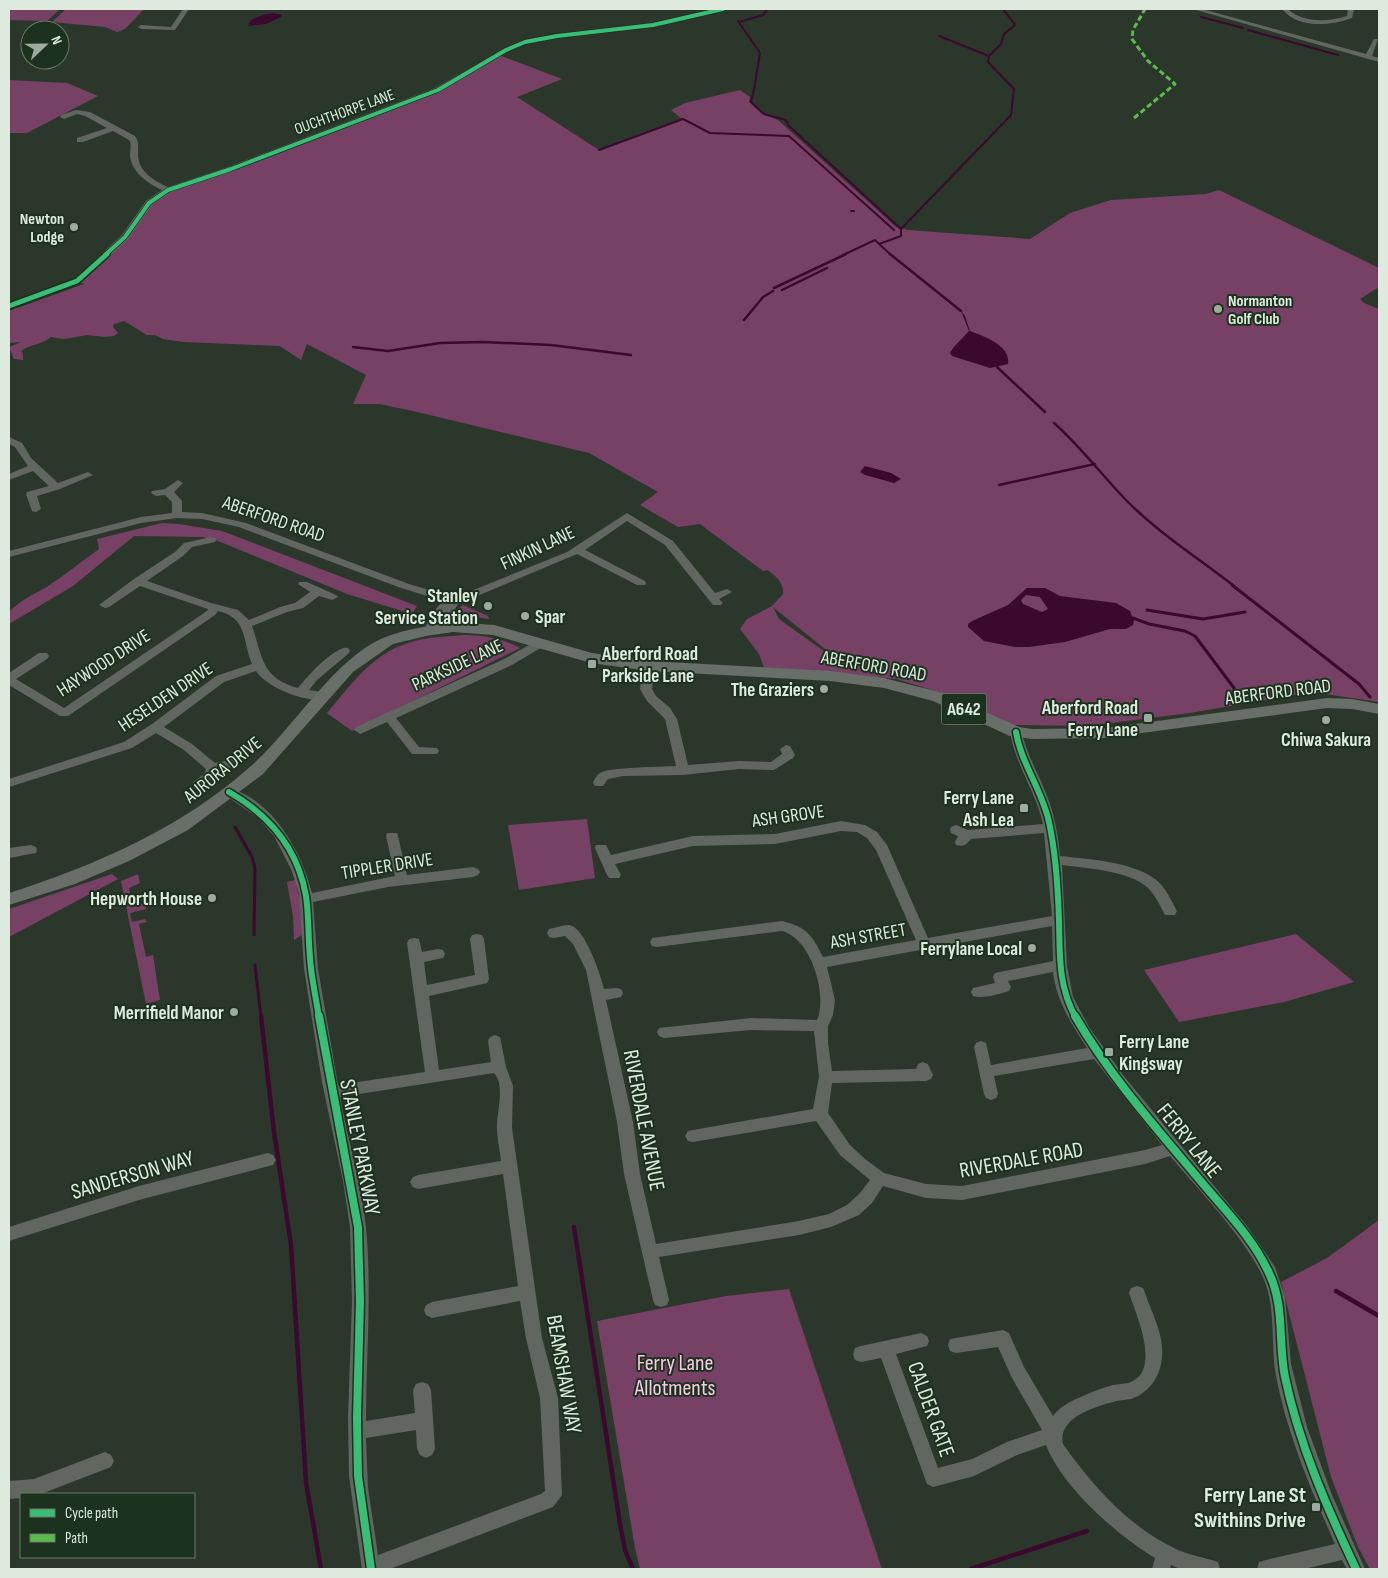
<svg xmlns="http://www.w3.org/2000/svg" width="1388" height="1578" viewBox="0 0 1388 1578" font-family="'Sofia Sans Condensed',sans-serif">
	<rect width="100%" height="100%" fill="#2c372c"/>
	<path fill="#764164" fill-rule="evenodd" d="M9,9H60L47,21L9,20Z
		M66,9H144L125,29L117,32L105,27L52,22Z
		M499,55L562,79L517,97L599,150L682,119L671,110L685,103L740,90L750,97L749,102L762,114L778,120L896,227L908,230L1030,239L1070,213L1111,200L1206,194L1219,190L1379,268V287L1360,299L1364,303L1379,309V702L1318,693L1301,694L1190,713L1087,726L1012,725L941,693L897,679L764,668L759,654L740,629L747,619L772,606L783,594C784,582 776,577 768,570L763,571L700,524L678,527L640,505L658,492L589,453L413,411L379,404H353L366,375L307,344L301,360L280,346L183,342L163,339L155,335H147L124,321L114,324L113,327L118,333L114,336L105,337L88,335L64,339L51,337C42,345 30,344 21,351L23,354V360L14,359L9,347L21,342L9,343V311L84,284L77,281L125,237L158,196L438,90ZM773,607L836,658L839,664L828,663L830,658L828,654L779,619Z
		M9,80L67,83L98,96L27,133H9Z
		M162,523L179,524L222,531L417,606L412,614L347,594L218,541L203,537L134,536L73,586L9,624V612C20,600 33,595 48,586C65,575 82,561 99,549L97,539Z
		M463,605L488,616L489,619L457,614L458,609Z
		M462,635C483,635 502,638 520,648L352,731L327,713C350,686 372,654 408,643C425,637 445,637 462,635Z
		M587,819L595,878L519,890L508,825Z
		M112,874L118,879L9,937V909Z
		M138,874L140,883L129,888L132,906L145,903L146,909L130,913L132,922L145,919L147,922L139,924L146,957L153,955L160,1000L146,1004L121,881Z
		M295,880L301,904L302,935L294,940L293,916L287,882Z
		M1296,934L1354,982L1284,1002L1179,1022L1144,970Z
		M1379,1220V1569H1370L1358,1547L1331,1477L1281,1282L1327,1258Z
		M789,1289L882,1569H640L635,1548L597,1321L726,1296Z"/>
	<path fill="#3a092d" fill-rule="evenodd" d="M273,13L282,15L281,17L266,24L248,26L251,20L262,15Z
		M961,311L965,316L970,331C983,336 1011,345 1008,364L990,368L952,356L950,353L953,348L969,331Z
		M865,466L891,473L901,479L894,483L865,475L860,472Z
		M1027,588H1045L1060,596L1116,603L1130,611L1134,621L1133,625L1126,629H1110L1065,642L1029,647H1015L984,641L968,627V624L972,621L1008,605ZM1026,595L1040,597L1048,609L1042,612L1023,604L1021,600Z"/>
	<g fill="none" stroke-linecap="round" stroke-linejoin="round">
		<path stroke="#3a092d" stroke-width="2" d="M1201,17L1243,28
			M738,21L760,53L755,83
			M739,22L763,15L768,9
			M1248,30L1338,55
			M939,36L989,56
			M755,85L751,102L764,114L786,120L788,125L901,229
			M599,150L683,119L710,133L789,136L894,230
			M851,211H854
			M879,244L901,236V229L1011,115L1014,89L988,62L989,56L1001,44L1004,34L1015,25L1003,9
			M843,255L875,240L891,255"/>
		<path stroke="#3a092d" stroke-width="2.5" d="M890,254L961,311
			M774,288L846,254
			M782,290L827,268
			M744,320L763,297L773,291
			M353,347L388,351L440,343L483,342L551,345L631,355
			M997,367L1045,412
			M1054,423C1080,446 1101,474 1125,499C1157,532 1198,558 1234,586
			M999,485L1095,464"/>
		<path stroke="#3a092d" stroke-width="3" d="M1232,585L1359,684L1370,697
			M1147,610L1203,619L1245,612
			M1133,618L1149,624L1185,631L1195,636L1234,688
			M235,827L252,857L255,868L254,935
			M255,965L261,1018"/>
		<path stroke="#3a092d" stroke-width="4.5" d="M261,1016L274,1132L291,1245L306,1482L321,1569
			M574,1227L620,1524L625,1550L633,1569
			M1336,1291L1379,1316
			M971,1569L1087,1531"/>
		<path fill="#616661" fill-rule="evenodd" d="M183,9H189L175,30L141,29L138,27L141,25L171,27Z
			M716,9H726L653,27L557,38L527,44L508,51L441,92L234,171L171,192L152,205L128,239L80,283L9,309V303L74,279L122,235L146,201L162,190C148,183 132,173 130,156C130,150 132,145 129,140L113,131L83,142H77V138L107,128L85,116L77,114L64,119L60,117L61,115L76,110L90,112L135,136C139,142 138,145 138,152C137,171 153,180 168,187L228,167L435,88L504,49L523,41L557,34L653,23Z
			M1193,9H1202L1366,54L1374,39H1378L1372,56L1379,58V62Z
			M1282,9H1288C1302,23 1329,22 1347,16L1348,9H1354L1352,18C1330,26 1298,29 1282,9Z
			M9,437L22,443L31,458L58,483L88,472L93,475L60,489L37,496L41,509L36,512L32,511L26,494L27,492L49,486L33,471L9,480V474L28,466L15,447L9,444Z
			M178,480L183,483L174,492L182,501V512L202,513L246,523L409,584L439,593L449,600L567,552L627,513L673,541L715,593L727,589L732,592L719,599L723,603L721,605H713L665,545L627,521L585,550L645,581L646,583L645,585H637L577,554L458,604L452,614L453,628L451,630H443L441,618L437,630L431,634L425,630L428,619L440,604L431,597L401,588L239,527L202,519L177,518L141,523L9,557V551L141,517L172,513V502L165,495L156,496L151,493L152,491L165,489Z
			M211,537L215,538L216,540L215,542L192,547L183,556L147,581L211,603L238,610L249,620L280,607L295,603L310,592L298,584L299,582H307L336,595L338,597L332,600L319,596L303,608L287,612L252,626C263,657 261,678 298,688C306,678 335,645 348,648L350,651L348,654L317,680L309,690L328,693L330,696L328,699C308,704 267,688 256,671L224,682L164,727L192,744L215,763L225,761L242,750L248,754L233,767L218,771L213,780L198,787L192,783L204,774L206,769L184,750L156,733L132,748L9,787V779L124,742L152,724L216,676L252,664C242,640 248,618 218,611L215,615L68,716H60L9,685V673L39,653H47L49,656L47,659L16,679L64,708L207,611L208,609L140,586L109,607L105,608L99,605L134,579L175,552L184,543Z
			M540,639L546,643L544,646L512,665L396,718L419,747L437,748L439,751L437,754H412L387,722L360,734L354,730L356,727L504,659Z
			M649,662L655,666L652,689L656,696L670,708L677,719L688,765L739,761L771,762L782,754L780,749L786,745L790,746L795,755L793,758L774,770L739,769L683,775L623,776L608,779L603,786H595L593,783C594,780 597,775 600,773C608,767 662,767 676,766L665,719L647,701L640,689L643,666Z
			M1016,728L1022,732C1026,753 1037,771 1045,791C1054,812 1058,833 1060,856C1088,859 1133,862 1155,879C1165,886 1171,900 1177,911L1175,915H1165C1160,906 1156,896 1148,888C1131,871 1085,868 1062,865L1067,966L1073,997L1089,1027L1123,1075L1247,1226L1275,1267L1285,1297L1291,1364L1307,1427L1332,1495L1365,1569H1347L1342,1560L1304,1569H1257L1259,1562L1266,1560L1335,1544C1311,1490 1287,1434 1276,1376C1270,1343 1277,1306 1262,1275C1243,1236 1199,1190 1170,1156L1145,1164L962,1200L926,1198L883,1186L872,1203L859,1215L831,1227L799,1235L659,1257L669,1300L667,1305L661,1307L655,1305L653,1300L624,1174L617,1122L586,970L573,944L565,936L554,938L549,937L547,933L549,929C555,928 563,925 569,925C585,927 601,976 604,989L616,988L621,989L623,993L621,997L606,1000L633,1122L640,1174L656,1244L799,1221L829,1214L847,1205L860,1193L870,1180L840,1155L816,1121L693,1142L688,1141L685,1136L688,1131L693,1130L813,1109L819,1077L814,1031L751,1030L664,1038L659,1036L657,1032L659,1028L751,1018L817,1020C828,995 811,938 782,931L657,947L652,946L650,942L652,938L782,921C807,927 812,935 823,957L916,940L876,850L867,838L857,832L841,831L775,844L693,846L615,864L621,875L619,878H609L607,875L595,848L596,845H606L611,855L693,836L775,834L841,821L865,825L877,832L887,845L928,938L1052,916L1044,833L971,839C966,845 964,847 956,845L955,842L958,836L951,833L950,830L951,827L956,825L968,830L1043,824C1036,792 1015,764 1010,732ZM1052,926L1053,961L995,973L993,977L995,983L973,988L971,992L973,996C983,999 999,994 1009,991L1011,987L1008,981L1053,972C1056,1000 1072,1025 1087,1048L991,1065L986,1043L981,1041L976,1043L974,1047L984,1094L986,1098L991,1100L996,1098L998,1094L994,1076L1094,1059L1162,1145L1145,1150L962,1186L926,1184L884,1173L865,1159L850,1145L828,1113L832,1083L926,1081L931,1079L933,1075L928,1064L923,1062L918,1064L916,1069L832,1071L828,1043V1026L833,1015L835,1000L827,967Z
			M229,788C273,800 302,852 312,893L395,876L386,836L387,833H397L398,836L407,875L473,867L478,869L480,872L478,875L473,877L388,887L313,902L318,969L338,1085L425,1072L407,943L409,939L414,938L419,939L422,952L438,949L443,950L445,954L443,958L424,962L427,985L475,975L470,939L472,935L477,934L482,935L484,939L489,979L487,983L429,996L439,1070L491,1062L488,1041L490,1037L495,1035L500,1037L506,1067L513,1086L512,1128L542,1338L558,1398L562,1495L553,1507L390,1569H362L349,1476L348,1418L352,1301L350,1227L343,1181L322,1082L304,969L299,893L291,869L274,836L258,818L225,795L223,792ZM494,1073C506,1086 496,1113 497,1129C497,1139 500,1150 501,1161L418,1175L413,1177L410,1182L413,1187L418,1189L503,1174L518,1286L432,1302L426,1305L424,1310L426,1315L432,1318L520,1301L526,1338L540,1398L545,1491L541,1494L378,1555L368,1488L366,1438L416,1430L417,1449L420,1455L426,1458L432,1455L435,1449L431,1390L428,1384L422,1382L416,1384L413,1390L415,1413L366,1421C366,1357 372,1292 366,1227C361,1183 348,1140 340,1097Z
			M31,845L36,847L37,850L36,853L9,858V848Z
			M268,1153L273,1155L276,1160L273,1165L139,1200L9,1241V1227L139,1186Z
			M1137,1286L1143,1288L1145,1293C1151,1311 1161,1329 1162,1347C1164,1370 1153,1392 1131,1399C1125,1400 1119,1400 1113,1402C1093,1407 1057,1419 1063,1444C1092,1485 1128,1526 1174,1548C1188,1555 1203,1557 1218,1562L1220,1569H1180L1171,1565L1170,1569H1152L1155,1558C1117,1535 1062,1487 1046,1445L1017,1455L974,1476L933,1487L927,1484L881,1358L861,1362L855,1360L853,1354L855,1348L861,1346L921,1333L927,1336L929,1341L927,1346L896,1354L938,1468L972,1459L1007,1442L1042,1430L1012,1378L998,1347L956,1353L950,1351L948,1345L950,1339L1003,1330L1009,1333L1024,1367L1053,1416C1060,1407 1070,1401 1081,1397C1091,1392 1102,1388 1113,1385C1118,1384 1124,1384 1128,1383C1163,1373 1136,1314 1129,1293L1131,1288Z
			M105,1452L111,1455L114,1461L111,1467L41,1494H21V1498L9,1499V1481L34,1479Z"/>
		<path fill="#686e68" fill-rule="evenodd" d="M453,622L494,625L592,653L649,661L830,671L884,678L943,693L1019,727L1032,729L1105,728L1327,698L1352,699L1379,704V714L1352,709L1327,708L1105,738L1032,739L1010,736L933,701L884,688L830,681L649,671L591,663L493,635L453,632L426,636L393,644L353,672L263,774L188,830L129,861L75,884L9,905V893C96,865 182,828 251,766C292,730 335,658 383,638C404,629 430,626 453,622Z"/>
		<path stroke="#5cbc4b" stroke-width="3" stroke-dasharray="5.5 3" stroke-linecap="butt" d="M1134,118L1175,84L1148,61L1132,39L1133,30L1145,9"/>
		<g stroke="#1d311f" stroke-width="5.5">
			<path id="cycleway-far3" d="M105,255L125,237L149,203L168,190L231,169L438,90L506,50L525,42L557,36L653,25L723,9"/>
		</g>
		<g stroke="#1d311f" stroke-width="8">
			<path id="cycleway-far2" d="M9,306L77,281L107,254"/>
		</g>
		<g stroke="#1d311f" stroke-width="9">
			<path id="cycleway-far1" d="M1016,732C1021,763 1042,790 1049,822C1056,854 1058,888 1059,921C1060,956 1058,986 1076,1018
				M229,792C269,815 298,849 306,896C309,916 308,937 310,957C311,977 316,997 319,1018"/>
		</g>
		<g stroke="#1d311f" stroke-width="11">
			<path id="cycleway" d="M319,1016L358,1227L360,1301L357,1418L358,1476L371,1569
				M1075,1016C1111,1078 1159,1131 1204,1185C1227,1212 1254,1240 1269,1273C1285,1306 1278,1343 1285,1377C1299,1444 1327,1508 1356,1569"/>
		</g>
		<use href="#cycleway-far3" stroke="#3abd76" stroke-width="4"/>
		<use href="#cycleway-far2" stroke="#3abd76" stroke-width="5"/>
		<use href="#cycleway-far1" stroke="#3abd76" stroke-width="6"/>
		<use href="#cycleway" stroke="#3abd76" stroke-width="8"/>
	</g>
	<g fill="#9fab9f" stroke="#1d311f" stroke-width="2">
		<circle cx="74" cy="227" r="5"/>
		<circle cx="1218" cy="309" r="5"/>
		<circle cx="488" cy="606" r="5"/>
		<circle cx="525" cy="616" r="5"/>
		<rect x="587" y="659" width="10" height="10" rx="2.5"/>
		<circle cx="824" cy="689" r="5"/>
		<rect x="1143" y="713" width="10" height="10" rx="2.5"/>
		<circle cx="1326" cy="720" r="5"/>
		<rect x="1019" y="803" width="10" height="10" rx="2.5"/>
		<circle cx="212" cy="898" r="5"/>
		<circle cx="1032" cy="948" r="5"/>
		<circle cx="234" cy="1012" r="5"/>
		<rect x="1104" y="1047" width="10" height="10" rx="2.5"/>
		<rect x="1311" y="1502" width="10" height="10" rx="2.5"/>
	</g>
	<g text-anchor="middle" stroke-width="4" stroke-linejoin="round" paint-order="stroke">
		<g font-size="16" fill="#ddeadd" stroke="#1d311f">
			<text transform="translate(344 111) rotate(-20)" y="6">OUCHTHORPE LANE</text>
		</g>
		<g font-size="16" font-weight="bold" fill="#ddeadd" stroke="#1d311f" text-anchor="end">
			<text x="64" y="224">Newton<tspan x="64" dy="18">Lodge</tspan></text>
			<text x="1228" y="306" text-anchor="start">Normanton<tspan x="1228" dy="18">Golf Club</tspan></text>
		</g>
		<rect fill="#1d311f" stroke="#a3b2a4" stroke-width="1" x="941.5" y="693.5" width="45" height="31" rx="4"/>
		<g font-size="18" font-weight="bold" fill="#ddeadd">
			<text x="964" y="715">A642</text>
		</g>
		<g font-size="19" fill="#ddeadd" stroke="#1d311f">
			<text transform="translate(274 518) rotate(19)" y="7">ABERFORD ROAD</text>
			<text transform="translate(537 547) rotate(-25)" y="7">FINKIN LANE</text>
			<text transform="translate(103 662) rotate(-33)" y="7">HAYWOOD DRIVE</text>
			<text transform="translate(457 664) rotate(-25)" y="7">PARKSIDE LANE</text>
			<text transform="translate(874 665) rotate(10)" y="7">ABERFORD ROAD</text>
			<text transform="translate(1278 691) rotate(-7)" y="7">ABERFORD ROAD</text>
			<text transform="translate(165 696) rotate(-34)" y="7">HESELDEN DRIVE</text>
			<text transform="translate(222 769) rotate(-39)" y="7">AURORA DRIVE</text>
			<text transform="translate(788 815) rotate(-8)" y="7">ASH GROVE</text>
			<text transform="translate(387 865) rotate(-9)" y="7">TIPPLER DRIVE</text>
			<text transform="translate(868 935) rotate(-10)" y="7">ASH STREET</text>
		</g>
		<g font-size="19" font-weight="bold" fill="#ddeadd" stroke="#1d311f" text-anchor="end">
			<text x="478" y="602">Stanley<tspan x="478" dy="22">Service Station</tspan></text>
			<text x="535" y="623" text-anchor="start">Spar</text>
			<text x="602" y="660" text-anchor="start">Aberford Road<tspan x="602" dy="22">Parkside Lane</tspan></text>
			<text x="814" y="696">The Graziers</text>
			<text x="1138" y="714">Aberford Road<tspan x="1138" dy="22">Ferry Lane</tspan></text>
			<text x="1326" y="746" text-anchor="middle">Chiwa Sakura</text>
			<text x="1014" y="804">Ferry Lane<tspan x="1014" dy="22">Ash Lea</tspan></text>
			<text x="202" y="905">Hepworth House</text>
			<text x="1022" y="955">Ferrylane Local</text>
			<text x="224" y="1019">Merrifield Manor</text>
			<text x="1119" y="1048" text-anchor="start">Ferry Lane<tspan x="1119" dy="22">Kingsway</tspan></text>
		</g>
		<g font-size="22" fill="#ddeadd" stroke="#1d311f">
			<text transform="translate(645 1120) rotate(79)" y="8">RIVERDALE AVENUE</text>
			<text transform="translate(1190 1140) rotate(51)" y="8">FERRY LANE</text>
			<text transform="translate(361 1147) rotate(79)" y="8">STANLEY PARKWAY</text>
			<text transform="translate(1021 1159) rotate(-10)" y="8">RIVERDALE ROAD</text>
			<text transform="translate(132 1174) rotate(-16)" y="8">SANDERSON WAY</text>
			<text transform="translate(565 1374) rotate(80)" y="8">BEAMSHAW WAY</text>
			<text transform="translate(932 1409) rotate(70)" y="8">CALDER GATE</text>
		</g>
		<g font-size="22" fill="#f7cbe6" stroke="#1d311f">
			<text x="675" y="1370">Ferry Lane<tspan x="675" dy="25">Allotments</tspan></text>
		</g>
		<g font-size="22" font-weight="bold" fill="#ddeadd" stroke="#1d311f" text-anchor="end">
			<text x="1306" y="1502">Ferry Lane St<tspan x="1306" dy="25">Swithins Drive</tspan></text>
		</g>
	</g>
	<rect width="1388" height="1578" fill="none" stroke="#ddeadd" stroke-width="20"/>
	<rect x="20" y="1493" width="175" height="65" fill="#1d311f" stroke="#6a7b6b"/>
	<rect x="30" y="1509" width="25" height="8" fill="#3abd76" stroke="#6a7b6b"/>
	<text x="65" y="1518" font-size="15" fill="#ddeadd">Cycle path</text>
	<rect x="30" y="1534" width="25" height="8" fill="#5cbc4b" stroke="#6a7b6b"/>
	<text x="65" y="1543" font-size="15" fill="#ddeadd">Path</text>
	<g transform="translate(45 45) rotate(68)"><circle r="24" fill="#1d311f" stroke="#6a7b6b"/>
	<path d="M0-4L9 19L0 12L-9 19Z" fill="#9fab9f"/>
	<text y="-8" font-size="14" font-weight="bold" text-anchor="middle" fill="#ddeadd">N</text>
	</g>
</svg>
